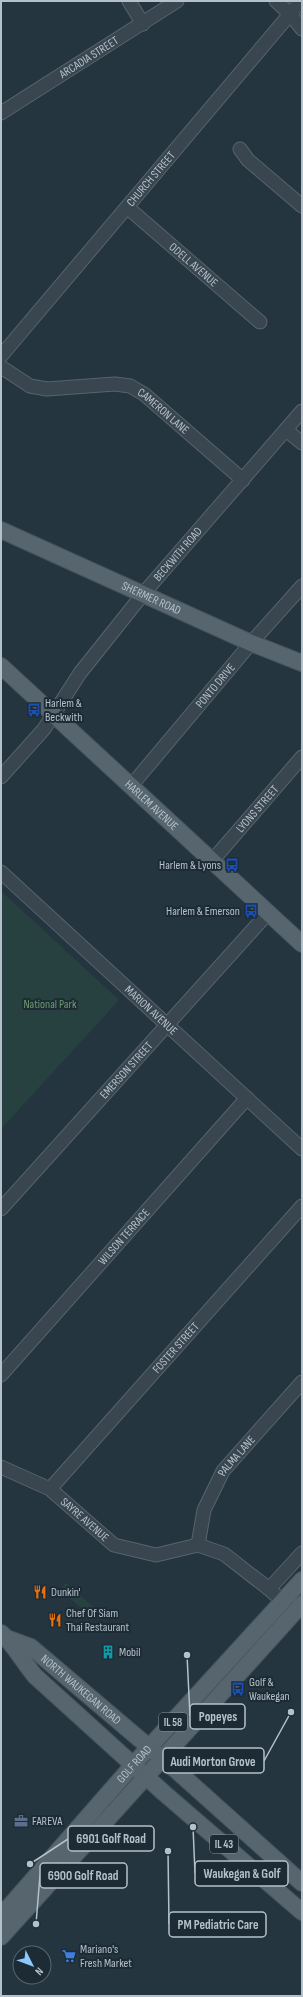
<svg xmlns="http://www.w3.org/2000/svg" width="303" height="1997" viewBox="0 0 303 1997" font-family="'Sofia Sans Condensed',sans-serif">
	<rect width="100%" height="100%" fill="#243540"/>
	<path fill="#26413f" d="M1,891L119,1000L1,1129Z
		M66,1583L96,1609L90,1615L60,1590Z"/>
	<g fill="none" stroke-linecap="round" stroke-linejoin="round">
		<g stroke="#56646d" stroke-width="15">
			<g id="minor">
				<path d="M129,1L143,24"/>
				<path d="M276,1L290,14L302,29"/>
				<path id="s1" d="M1,113L177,1"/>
				<path d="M240,149L248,160L302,206"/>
				<path id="s2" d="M127,207L260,322"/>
				<path id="s3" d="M1,356L301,1"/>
				<path id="s4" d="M1,367L30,386L47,389L115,384L130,386L144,394L243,480"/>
				<path d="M286,430L302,443"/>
				<path id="s5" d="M1,777L44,729L80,673L143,594L302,411"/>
				<path id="s6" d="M131,786L251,643L302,586"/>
				<path id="s7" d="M212,861L302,757"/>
				<path id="s8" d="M1,872L302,1149"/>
				<path id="s9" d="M1,1209L268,913"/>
				<path id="s10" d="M1,1375L247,1098"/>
				<path id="s11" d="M1,1467L50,1489L114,1545L156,1555L198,1545L224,1554L269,1589L289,1607"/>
				<path id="s12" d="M50,1489L302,1206"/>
				<path id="s13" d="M198,1545L204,1510L223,1471L302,1382"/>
				<path d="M269,1589L302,1553"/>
			</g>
		</g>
		<g stroke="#45525c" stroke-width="18">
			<g id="major">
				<path id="s14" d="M1,530L251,643L302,663"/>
				<path id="s15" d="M1,666L302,944"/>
				<path d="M1,1633C13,1643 24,1663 35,1676L164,1793L302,1912"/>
				<path id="s16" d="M9,1639L31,1647L177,1771L302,1883"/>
				<path id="s17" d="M1,1916L133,1765L302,1580"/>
				<path d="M1,1937L302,1604"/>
			</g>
		</g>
		<use href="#minor" stroke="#39464f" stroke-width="13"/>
		<use href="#major" stroke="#57656f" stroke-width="16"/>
	</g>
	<defs>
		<g id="bus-bare" transform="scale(1.08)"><path d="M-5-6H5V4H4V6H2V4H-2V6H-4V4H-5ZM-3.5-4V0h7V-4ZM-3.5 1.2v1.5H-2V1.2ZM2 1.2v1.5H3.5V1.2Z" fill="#1a4fb4" stroke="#1d2b35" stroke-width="2.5" paint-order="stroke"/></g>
		<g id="restaurant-bare" transform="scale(1.08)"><path d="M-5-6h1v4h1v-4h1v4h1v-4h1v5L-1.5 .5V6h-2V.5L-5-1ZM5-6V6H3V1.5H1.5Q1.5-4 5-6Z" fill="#e8710a" stroke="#1d2b35" stroke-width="2.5" paint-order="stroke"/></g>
		<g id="building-bare" transform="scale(1.08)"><path d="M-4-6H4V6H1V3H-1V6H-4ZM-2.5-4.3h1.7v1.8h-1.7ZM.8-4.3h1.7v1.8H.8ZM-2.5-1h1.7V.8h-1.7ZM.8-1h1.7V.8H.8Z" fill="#0f9aa8" stroke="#1d2b35" stroke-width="2.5" paint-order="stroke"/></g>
		<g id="office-bare" transform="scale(1.08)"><path d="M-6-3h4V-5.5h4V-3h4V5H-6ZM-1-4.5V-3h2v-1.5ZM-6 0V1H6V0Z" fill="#5c6f8a" stroke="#1d2b35" stroke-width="2.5" paint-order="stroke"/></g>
		<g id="supermarket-bare" transform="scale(1.08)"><path d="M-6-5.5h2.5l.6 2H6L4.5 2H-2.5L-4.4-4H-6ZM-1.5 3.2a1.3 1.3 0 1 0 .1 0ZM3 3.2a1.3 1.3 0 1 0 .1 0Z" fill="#3f7fe0" stroke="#1d2b35" stroke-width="2.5" paint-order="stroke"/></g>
	</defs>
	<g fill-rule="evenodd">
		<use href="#bus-bare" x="34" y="710"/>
		<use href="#bus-bare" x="232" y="865"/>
		<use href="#bus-bare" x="251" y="911"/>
		<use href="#restaurant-bare" x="40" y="1592"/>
		<use href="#restaurant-bare" x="55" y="1620"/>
		<use href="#building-bare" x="108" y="1652"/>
		<use href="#bus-bare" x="238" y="1689"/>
		<use href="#office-bare" x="21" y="1821"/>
		<use href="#supermarket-bare" x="69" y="1956"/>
	</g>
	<g text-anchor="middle" stroke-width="4" stroke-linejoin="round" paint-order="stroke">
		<g fill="#1d2b35" stroke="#87949d" stroke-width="1">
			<rect x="159" y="1713" width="28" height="18" rx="3"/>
			<rect x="210" y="1835" width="28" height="18" rx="3"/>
		</g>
		<g font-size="11" font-weight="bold" fill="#b5c1ca">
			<text x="173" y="1726">IL 58</text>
			<text x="224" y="1848">IL 43</text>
		</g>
		<g font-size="12" fill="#b5c1ca" stroke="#1d2b35">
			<text dy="4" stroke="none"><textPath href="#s1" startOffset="104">ARCADIA STREET</textPath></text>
			<text dy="4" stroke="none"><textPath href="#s3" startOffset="232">CHURCH STREET</textPath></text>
			<text dy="4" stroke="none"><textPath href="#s2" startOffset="88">ODELL AVENUE</textPath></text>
			<text dy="4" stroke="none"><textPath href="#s4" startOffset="177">CAMERON LANE</textPath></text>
			<text dy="4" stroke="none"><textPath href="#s5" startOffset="285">BECKWITH ROAD</textPath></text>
			<text dy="4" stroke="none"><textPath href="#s14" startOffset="165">SHERMER ROAD</textPath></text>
			<text dy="4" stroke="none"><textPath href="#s6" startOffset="131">PONTO DRIVE</textPath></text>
			<text dy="4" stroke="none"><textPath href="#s15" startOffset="205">HARLEM AVENUE</textPath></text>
			<text dy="4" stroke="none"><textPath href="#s7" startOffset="69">LYONS STREET</textPath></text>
			<text dy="4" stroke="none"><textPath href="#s8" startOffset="204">MARION AVENUE</textPath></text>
			<text dy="4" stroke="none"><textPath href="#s9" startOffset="187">EMERSON STREET</textPath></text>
			<text dy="4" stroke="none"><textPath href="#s10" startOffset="185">WILSON TERRACE</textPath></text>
			<text dy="4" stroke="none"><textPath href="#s12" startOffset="189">FOSTER STREET</textPath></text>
			<text dy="4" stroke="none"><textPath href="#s13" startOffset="99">PALMA LANE</textPath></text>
			<text dy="4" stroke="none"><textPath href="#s11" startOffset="100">SAYRE AVENUE</textPath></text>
			<text dy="4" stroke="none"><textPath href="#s16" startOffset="89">NORTH WAUKEGAN ROAD</textPath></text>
			<text dy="4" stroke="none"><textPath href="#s17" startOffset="202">GOLF ROAD</textPath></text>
		</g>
		<g font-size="12" fill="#b5c1ca" stroke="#1d2b35" text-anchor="start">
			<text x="45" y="707">Harlem &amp;<tspan x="45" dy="14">Beckwith</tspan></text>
			<text x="221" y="869" text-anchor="end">Harlem &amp; Lyons</text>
			<text x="240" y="915" text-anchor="end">Harlem &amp; Emerson</text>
			<text x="51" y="1596">Dunkin'</text>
			<text x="66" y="1617">Chef Of Siam<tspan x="66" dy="14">Thai Restaurant</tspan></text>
			<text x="119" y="1656">Mobil</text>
			<text x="249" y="1686">Golf &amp;<tspan x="249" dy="14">Waukegan</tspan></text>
			<text x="32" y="1825">FAREVA</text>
			<text x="80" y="1953">Mariano's<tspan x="80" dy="14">Fresh Market</tspan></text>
		</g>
		<g font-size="12" fill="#6c9b6e" stroke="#1d2b35">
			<text x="50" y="1008">National Park</text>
		</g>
	</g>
	<path fill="none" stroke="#b5c1ca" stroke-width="1.5" d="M187 1655L190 1716M291 1712L264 1761M30 1864L68 1839M193 1827L195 1873M36 1924L40 1875M168 1851L169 1924"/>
	<g fill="#b5c1ca" stroke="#1d2b35" stroke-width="1.5">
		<circle cx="187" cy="1655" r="4"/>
		<circle cx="291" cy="1712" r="4"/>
		<circle cx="30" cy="1864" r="4"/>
		<circle cx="193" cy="1827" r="4"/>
		<circle cx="36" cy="1924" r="4"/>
		<circle cx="168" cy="1851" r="4"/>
	</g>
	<g fill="#1d2b35" stroke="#b5c1ca" stroke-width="1.5">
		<rect x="190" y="1704" width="55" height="25" rx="4"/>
		<rect x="163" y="1748" width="101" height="25" rx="4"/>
		<rect x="68" y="1826" width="86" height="25" rx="4"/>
		<rect x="195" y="1861" width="93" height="25" rx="4"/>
		<rect x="40" y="1863" width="87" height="25" rx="4"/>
		<rect x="169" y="1912" width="97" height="25" rx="4"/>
	</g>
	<g font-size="13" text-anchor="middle" font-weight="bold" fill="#b5c1ca">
		<text x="218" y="1721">Popeyes</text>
		<text x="213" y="1766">Audi Morton Grove</text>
		<text x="111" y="1843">6901 Golf Road</text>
		<text x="242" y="1878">Waukegan &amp; Golf</text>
		<text x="83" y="1880">6900 Golf Road</text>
		<text x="218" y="1929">PM Pediatric Care</text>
	</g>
	<rect width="303" height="1997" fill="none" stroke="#b5c1ca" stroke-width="4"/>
	<g transform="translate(32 1965) rotate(132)"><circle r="19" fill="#1d2b35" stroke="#5a6771"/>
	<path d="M0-3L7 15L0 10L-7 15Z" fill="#8ac9fa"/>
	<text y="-6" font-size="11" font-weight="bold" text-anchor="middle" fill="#b5c1ca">N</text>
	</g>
</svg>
